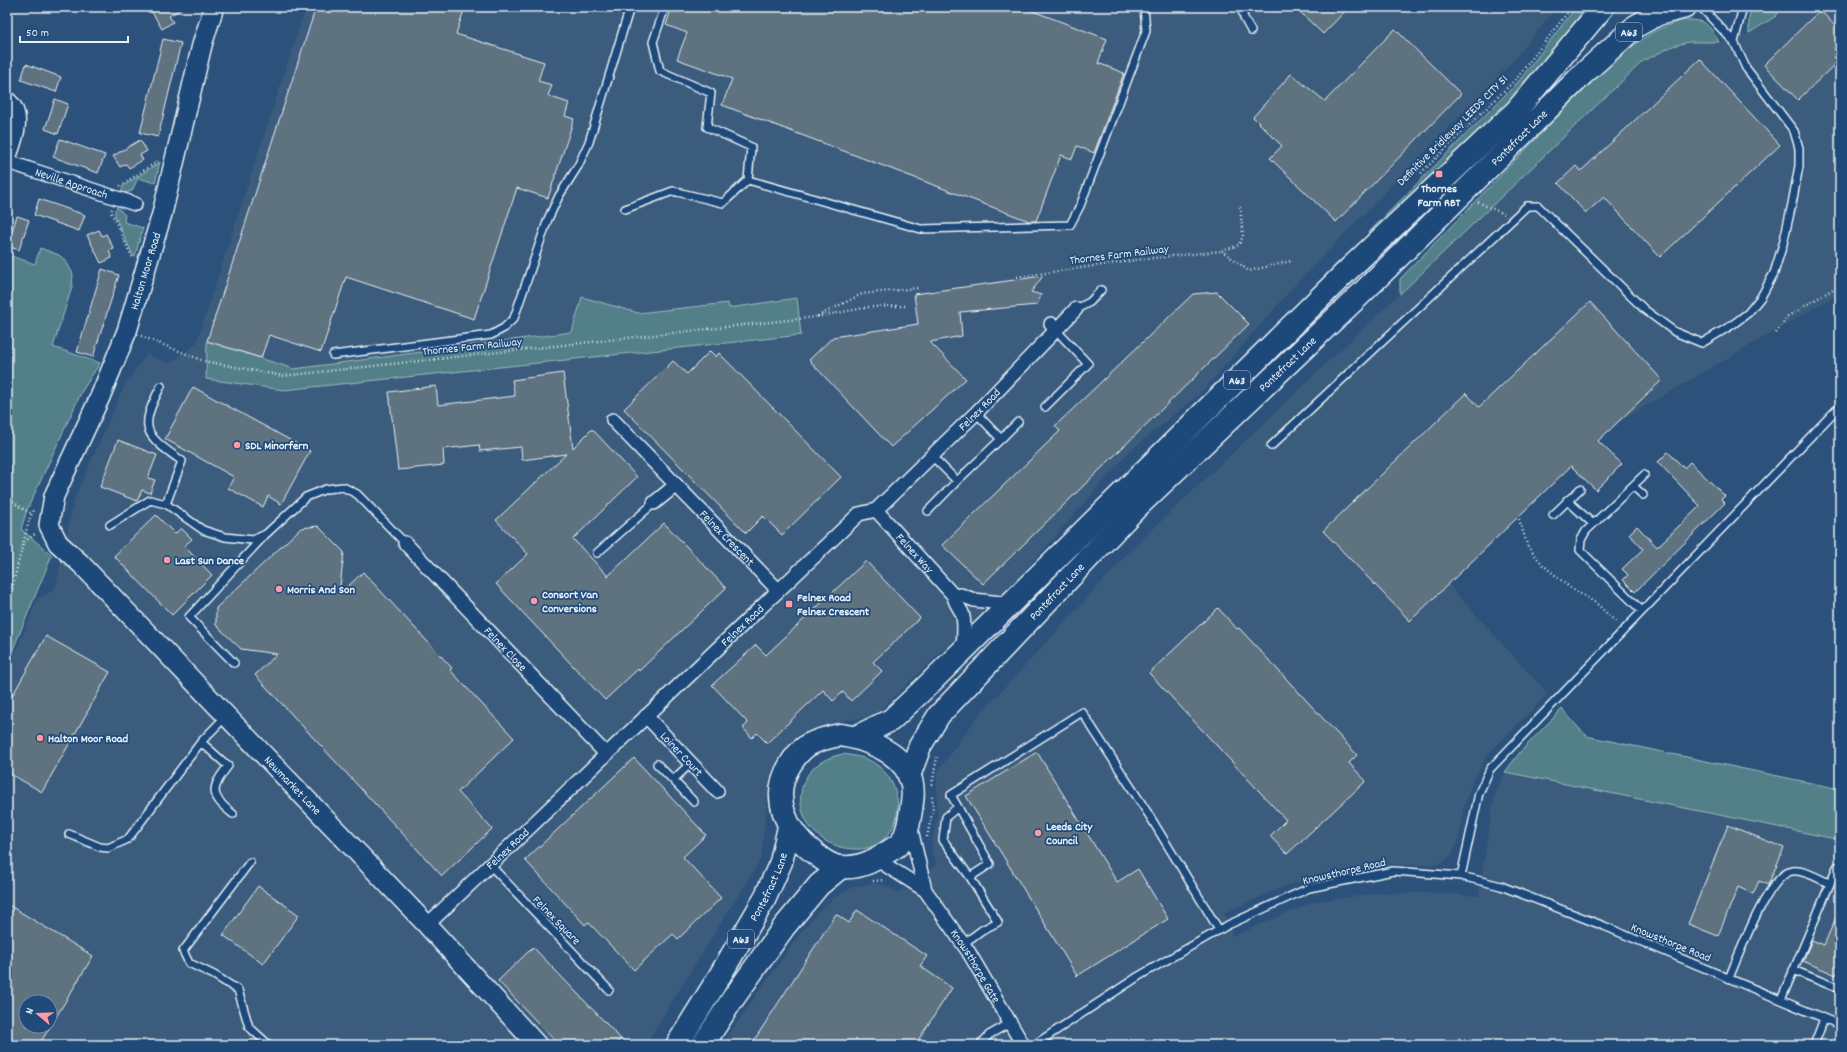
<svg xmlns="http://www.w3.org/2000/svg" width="1847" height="1052" viewBox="0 0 1847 1052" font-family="Dekko,sans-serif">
	<rect width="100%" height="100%" fill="#2c527b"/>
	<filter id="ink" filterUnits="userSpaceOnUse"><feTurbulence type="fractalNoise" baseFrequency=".025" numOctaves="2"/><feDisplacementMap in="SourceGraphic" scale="8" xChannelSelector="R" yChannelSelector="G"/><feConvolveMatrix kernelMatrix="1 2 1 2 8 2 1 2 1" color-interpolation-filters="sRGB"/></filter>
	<g filter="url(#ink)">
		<path fill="#3b5c7c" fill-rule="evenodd" d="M306,7H1557L1512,62L1294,286L1203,391L1129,452L1016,581L874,716L840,721L798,735L769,783L761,859L645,1045H7V672L38,598L55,590L74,500L125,384L147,354L169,364L196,344ZM26,1002H50V1026H26Z
			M1783,7H1840V293L1615,424L1448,584L1548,694L1489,753L1473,780L1463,810L1458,843L1451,856L1439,864L1386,866L1322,876L1290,884L1224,913L1233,936L1313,902L1380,893H1432L1479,896L1494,796L1505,772L1734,818L1840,840V1045H723L742,1015L802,931L820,910L834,898L853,887L876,883L887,886L898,893L937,864L932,852V839L937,821V772L975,720L1132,549L1643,61L1673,46L1688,42H1719L1749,33L1776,16Z"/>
		<path fill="#528088" stroke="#9db8c0" d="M1576,7H1587L1512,101L1363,244L1369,232L1518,82Z
			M1753,7H1783L1776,16L1749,33V18Z
			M1686,20C1707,20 1709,25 1719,42H1688L1673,46L1643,61L1400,294V279L1593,80C1621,56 1649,27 1686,20Z
			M160,162L155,183L138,178L132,191L126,193L121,192L123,186Z
			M117,207L125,215L124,222L143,228L135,256H133L115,216V210Z
			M40,248L59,255L66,261L73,274L72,287L53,347L100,363L82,391L27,510L21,529L52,555L7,664V258L8,255L35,264Z
			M582,297L638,313L728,303L729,308L797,298L801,335L284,390L206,379L207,341L294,369L572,332Z
			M1562,709L1586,736L1840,789V840L1734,818L1505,772L1521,751Z
			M843,754C855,756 867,757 877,765C900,782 906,819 884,839C876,847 864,850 853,849C793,846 778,766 843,754Z"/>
		<path fill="#5f7280" stroke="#e8f1f8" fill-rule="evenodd" d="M149,7H184L169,16L173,22L162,29Z
			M316,7H465L456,34L544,62L538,81L552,85L548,96L569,103L565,116L574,119L548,198L517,188L474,319L346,277L321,352L269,335L261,358L207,341Z
			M672,7H1022L1107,39L1098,63L1124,73L1094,153L1077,146L1072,159L1061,155L1036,221H1029L722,105L732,79L677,59L687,33L666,25Z
			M1295,7H1349L1323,34Z
			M1820,10L1840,31V59L1798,100L1764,65Z
			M1395,29L1461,94L1336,222L1270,158L1282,146L1253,117L1291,74L1325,101Z
			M163,39L181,43L158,137L140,133Z
			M1700,59L1780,145L1660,257L1604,197L1586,213L1558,183L1576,166L1581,171Z
			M26,64L61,77L56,92L21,80Z
			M55,99L68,104L58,134L45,129Z
			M60,139L105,155L98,173L53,157Z
			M140,140L147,151L140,155L143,160L129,168L126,164L120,167L113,156Z
			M39,199L85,215L79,231L34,215Z
			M17,216L29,220L19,250L7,246Z
			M99,230L102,236L106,234L114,249L109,251L112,258L101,263L87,235Z
			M102,269L119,275L93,357L77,352Z
			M1043,276L1031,292L1041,295L1037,305L960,312L962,336L930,342L966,379L891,447L809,360L833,337L918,324L914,294Z
			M1217,292L1249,324L983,584L942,545L1060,431L1055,426L1193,294Z
			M1590,302L1662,380L1598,441L1622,464L1596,490L1571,466L1410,621L1323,531L1466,393L1479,407Z
			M710,351L716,357L719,353L841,477L782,535L763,516L746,533L624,409L673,361L687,374Z
			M563,373L573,448L592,429L637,477L573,539L608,576L664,523L726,588L639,671L638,669L605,700L496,584L528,554L496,520L566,454L522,460L521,447L480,451L479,445L443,449L444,465L398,470L389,392L436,386L438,405L515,396L512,380Z
			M193,387L310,451L281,504L268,496L263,507L228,488L234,477L165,439Z
			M118,440L157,455L148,478L155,480L150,493L142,490L137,501L100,487Z
			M1668,452L1684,468L1690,462L1725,496L1721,499L1725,503L1635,592L1623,580L1628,575L1622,569L1643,549L1629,534L1637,526L1657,547L1700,506L1658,462Z
			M156,515L175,534L181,528L192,539L184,546L212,575L172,615L114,556Z
			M318,526L344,552L339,595L363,572L452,668L450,670L514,738L458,792L492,829L442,876L255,675L277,654L241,649L216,625V608L301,528Z
			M866,561L920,618L873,662L882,671L851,701L843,692L833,701L823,690L767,743L757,733L752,738L743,728L748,723L712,685L756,645L766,655Z
			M1218,608L1237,629L1239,628L1357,755L1349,763L1366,781L1287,854L1270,836L1286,820L1149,673Z
			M46,636L110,672L42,792L7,772V705Z
			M1037,752L1117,882L1138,869L1168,919L1077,976L966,796Z
			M634,758L706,835L683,857L721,898L678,939L673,934L634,970L588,922L585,925L525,860Z
			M1728,825L1784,848L1768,885L1759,881L1753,894L1738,887L1718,936L1688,924Z
			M258,886L299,915L263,964L223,935Z
			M7,904L93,956L39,1045H7ZM26,1002H50V1026H26Z
			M1840,908V965L1836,975L1803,961L1812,940L1824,945Z
			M857,910L927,956L920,966L952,988L915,1045H751L836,914L849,923Z
			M533,947L621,1039L614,1045H559L498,981Z"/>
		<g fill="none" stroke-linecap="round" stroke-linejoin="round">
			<g stroke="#e8f1f8" stroke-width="10">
				<path id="lane" d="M665,7L653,42L660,71L711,93L707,127L751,147L748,180L921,229L1070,225L1080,206L1146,31L1144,7
					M1241,7L1244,18L1251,31
					M1734,42L1743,7
					M625,209L673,191L723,203L748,180
					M1076,309L1090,302L1101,290
					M333,355L491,335L504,328L514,318L548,219L559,196L578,166L589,142L630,7
					M161,386C139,429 143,434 182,461L166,504
					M1045,407L1088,364L1056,330
					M1001,439L1018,422
					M1271,446L1527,206H1538L1645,310L1675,332L1702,343L1732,325L1748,313L1761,297L1774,273L1783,244L1792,204L1799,166V148L1794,131L1746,68L1734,42L1701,7
					M932,456L957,481L1001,439L976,413
					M1633,486L1643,495
					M1567,500L1593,524
					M928,511L957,481
					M1553,515L1580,489
					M110,525L150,500L166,504L203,530L225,537L253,540L266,534L306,497L326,489L343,487L357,494L405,543
					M597,553L654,503
					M1642,611L1580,550L1581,540L1586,531L1644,475
					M234,663L189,617L264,536
					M201,742L228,766C210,789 210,796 233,814
					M657,764L673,780L691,763
					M673,780L694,802
					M958,807L946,817L943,840L970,877
					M69,834L100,847L108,848L128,839L201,742L226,716
					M250,862L183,951L189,963L214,975L238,990L249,1027L269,1045
					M490,865L609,990
					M1461,876L1479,793L1490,769L1840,406
					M963,944L982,930L998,922L970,877L990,864L951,795L1082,712L1149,815L1219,930
					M1793,970L1840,989
					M1729,978C1739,955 1768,875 1792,871C1803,869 1819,879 1829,883
					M1781,1000L1837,867
					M980,1045L989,1035L1010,1023
					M1034,1045L1139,976L1228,925L1309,888L1393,871L1461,876L1501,886L1604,926L1840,1025
					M1814,1045L1824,1019"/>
			</g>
			<g stroke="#e8f1f8" stroke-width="16">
				<g id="street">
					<path d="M7,98C29,114 14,144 7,164"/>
					<path id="s1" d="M8,162L135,204"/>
					<path d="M1051,324L1056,330L1076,309"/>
					<path id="s2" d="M613,420L778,590"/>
					<path d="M654,503L676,485"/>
					<path id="s3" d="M876,510L954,596C955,603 959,607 962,613C966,624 963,639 963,651"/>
					<path id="s4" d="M405,543L606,754"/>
					<path d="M954,596L961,595L974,600L1010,604"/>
					<path id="s5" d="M646,716L717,791"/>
					<path id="s6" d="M910,825L925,890L968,951L1023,1045"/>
					<path d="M876,859L925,890"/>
					<path id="s7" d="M427,925L859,514L876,510L976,413L1056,330"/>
				</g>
			</g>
			<g stroke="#e8f1f8" stroke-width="22">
				<g id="secondary">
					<path id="s8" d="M214,7L202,45L162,214L127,331L100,397L54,496L49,525L58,543L80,563L427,925L537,1045"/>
				</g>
			</g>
			<g stroke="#e8f1f8" stroke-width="25">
				<g id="highway">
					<path d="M840,735C864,738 901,752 910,777C915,790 912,803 910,816C909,825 905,841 897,846C880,857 863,869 842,867C832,867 820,858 813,852C786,831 770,797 790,765C794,758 801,750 808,745C818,740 829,737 840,735Z"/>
					<path d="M856,737L891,720L929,684L1347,271L1516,111L1603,7"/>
					<path id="s9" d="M909,776L920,746L939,715L1137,507L1365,290L1583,74L1636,26L1658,14L1685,7"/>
					<path id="s10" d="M677,1045L719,977L764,900L781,862L789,827"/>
					<path d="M703,1045L732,1000L784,927L819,885L841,867"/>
				</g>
			</g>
			<path stroke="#e8f1f8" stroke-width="2.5" stroke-dasharray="1 3" stroke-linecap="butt" d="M1421,173L1516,79L1572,7
				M120,186L158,161
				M1478,202L1504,214
				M1240,207L1243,236L1239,245L1222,251L1249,271L1291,261
				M112,209L111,212L132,257
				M1017,277L1144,259L1222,251
				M905,306L869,307L816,317L862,294L918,288
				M1776,333L1788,316L1840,285
				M141,336L204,361L283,376L816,317
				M7,496L17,505L32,514
				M1519,519L1528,547L1543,565L1568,586L1596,603L1617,623
				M24,542L35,534
				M7,608L29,520L34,509
				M932,785L937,757
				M927,837L933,808L932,796
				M873,881L884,880"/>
			<use href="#lane" stroke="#1f4a7a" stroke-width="7"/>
			<use href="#street" stroke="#1f4a7a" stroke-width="13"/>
			<use href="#secondary" stroke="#1f4a7a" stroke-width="19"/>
			<use href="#highway" stroke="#1f4a7a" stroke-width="22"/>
		</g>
	</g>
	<g fill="#ff9aa2" stroke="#1f4a7a" stroke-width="1.5">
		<rect x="1435" y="170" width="8" height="8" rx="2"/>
		<circle cx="237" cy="445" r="4"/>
		<circle cx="167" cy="560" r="4"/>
		<circle cx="279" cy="589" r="4"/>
		<circle cx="534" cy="601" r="4"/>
		<rect x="785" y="600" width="8" height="8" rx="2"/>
		<circle cx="40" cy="738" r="4"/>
		<circle cx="1038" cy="833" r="4"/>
	</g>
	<g text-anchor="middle" stroke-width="3.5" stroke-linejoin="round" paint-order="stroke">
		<g fill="#1f4a7a" stroke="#acbfd2" stroke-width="1">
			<rect x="1616" y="23" width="26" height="18" rx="3"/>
			<rect x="1224" y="371" width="26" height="18" rx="3"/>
			<rect x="728" y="930" width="26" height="18" rx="3"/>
		</g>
		<g font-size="11" font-weight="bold" fill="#e8f1f8">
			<text x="1629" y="36">A63</text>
			<text x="1237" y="384">A63</text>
			<text x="741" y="943">A63</text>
		</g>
		<g font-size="12" fill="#e8f1f8" stroke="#1f4a7a">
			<text transform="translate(1452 130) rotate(-45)" y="4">Definitive Bridleway LEEDS CITY 51</text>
			<text dy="4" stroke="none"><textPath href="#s9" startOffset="887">Pontefract Lane</textPath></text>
			<text dy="4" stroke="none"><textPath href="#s1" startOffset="67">Neville Approach</textPath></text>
			<text transform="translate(1119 254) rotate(-7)" y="4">Thornes Farm Railway</text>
			<text transform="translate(145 271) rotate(-73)" y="4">Halton Moor Road</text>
			<text transform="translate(472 346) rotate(-6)" y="4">Thornes Farm Railway</text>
			<text dy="4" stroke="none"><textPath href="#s9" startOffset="563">Pontefract Lane</textPath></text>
			<text dy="4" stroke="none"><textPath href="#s7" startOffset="758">Felnex Road</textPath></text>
			<text dy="4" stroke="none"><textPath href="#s2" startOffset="164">Felnex Crescent</textPath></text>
			<text dy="4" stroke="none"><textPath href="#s3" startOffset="58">Felnex Way</textPath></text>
			<text dy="4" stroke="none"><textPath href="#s9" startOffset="239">Pontefract Lane</textPath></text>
			<text dy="4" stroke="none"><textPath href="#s7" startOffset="435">Felnex Road</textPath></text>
			<text dy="4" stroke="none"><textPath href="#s4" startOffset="146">Felnex Close</textPath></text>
			<text dy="4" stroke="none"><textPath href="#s5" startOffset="52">Loiner Court</textPath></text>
			<text dy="4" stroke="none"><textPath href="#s8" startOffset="903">Newmarket Lane</textPath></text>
			<text dy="4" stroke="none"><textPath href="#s7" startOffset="111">Felnex Road</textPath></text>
			<text transform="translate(1344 871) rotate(-13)" y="4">Knowsthorpe Road</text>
			<text dy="4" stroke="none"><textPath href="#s10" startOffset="183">Pontefract Lane</textPath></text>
			<text transform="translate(557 920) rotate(46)" y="4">Felnex Square</text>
			<text transform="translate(1671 942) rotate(22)" y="4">Knowsthorpe Road</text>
			<text dy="4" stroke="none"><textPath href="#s6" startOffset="158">Knowsthorpe Gate</textPath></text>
		</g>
		<g font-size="12" font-weight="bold" fill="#e8f1f8" stroke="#1f4a7a" text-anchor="start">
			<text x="1439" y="192" text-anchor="middle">Thornes<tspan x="1439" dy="14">Farm RBT</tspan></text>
			<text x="245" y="449">SDL Minorfern</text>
			<text x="175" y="564">Last Sun Dance</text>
			<text x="287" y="593">Morris And Son</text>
			<text x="542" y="598">Consort Van<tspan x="542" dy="14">Conversions</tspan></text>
			<text x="797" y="601">Felnex Road<tspan x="797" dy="14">Felnex Crescent</tspan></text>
			<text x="48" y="742">Halton Moor Road</text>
			<text x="1046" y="830">Leeds City<tspan x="1046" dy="14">Council</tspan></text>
		</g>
	</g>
	<rect width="1847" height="1052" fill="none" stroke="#1f4a7a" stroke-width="24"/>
	<rect x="12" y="12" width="1823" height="1028" fill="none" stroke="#e8f1f8" stroke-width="1.5" filter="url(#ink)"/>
	<g transform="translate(38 1014) rotate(289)"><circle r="19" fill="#1f4a7a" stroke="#6f8dac"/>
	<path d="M0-3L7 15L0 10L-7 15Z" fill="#ff9aa2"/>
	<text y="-6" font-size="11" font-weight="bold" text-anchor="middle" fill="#e8f1f8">N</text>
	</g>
	<path d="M20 36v6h108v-6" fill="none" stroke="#e8f1f8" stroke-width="2"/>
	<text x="26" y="36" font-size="12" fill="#e8f1f8" stroke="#1f4a7a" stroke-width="3" paint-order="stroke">50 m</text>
</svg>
